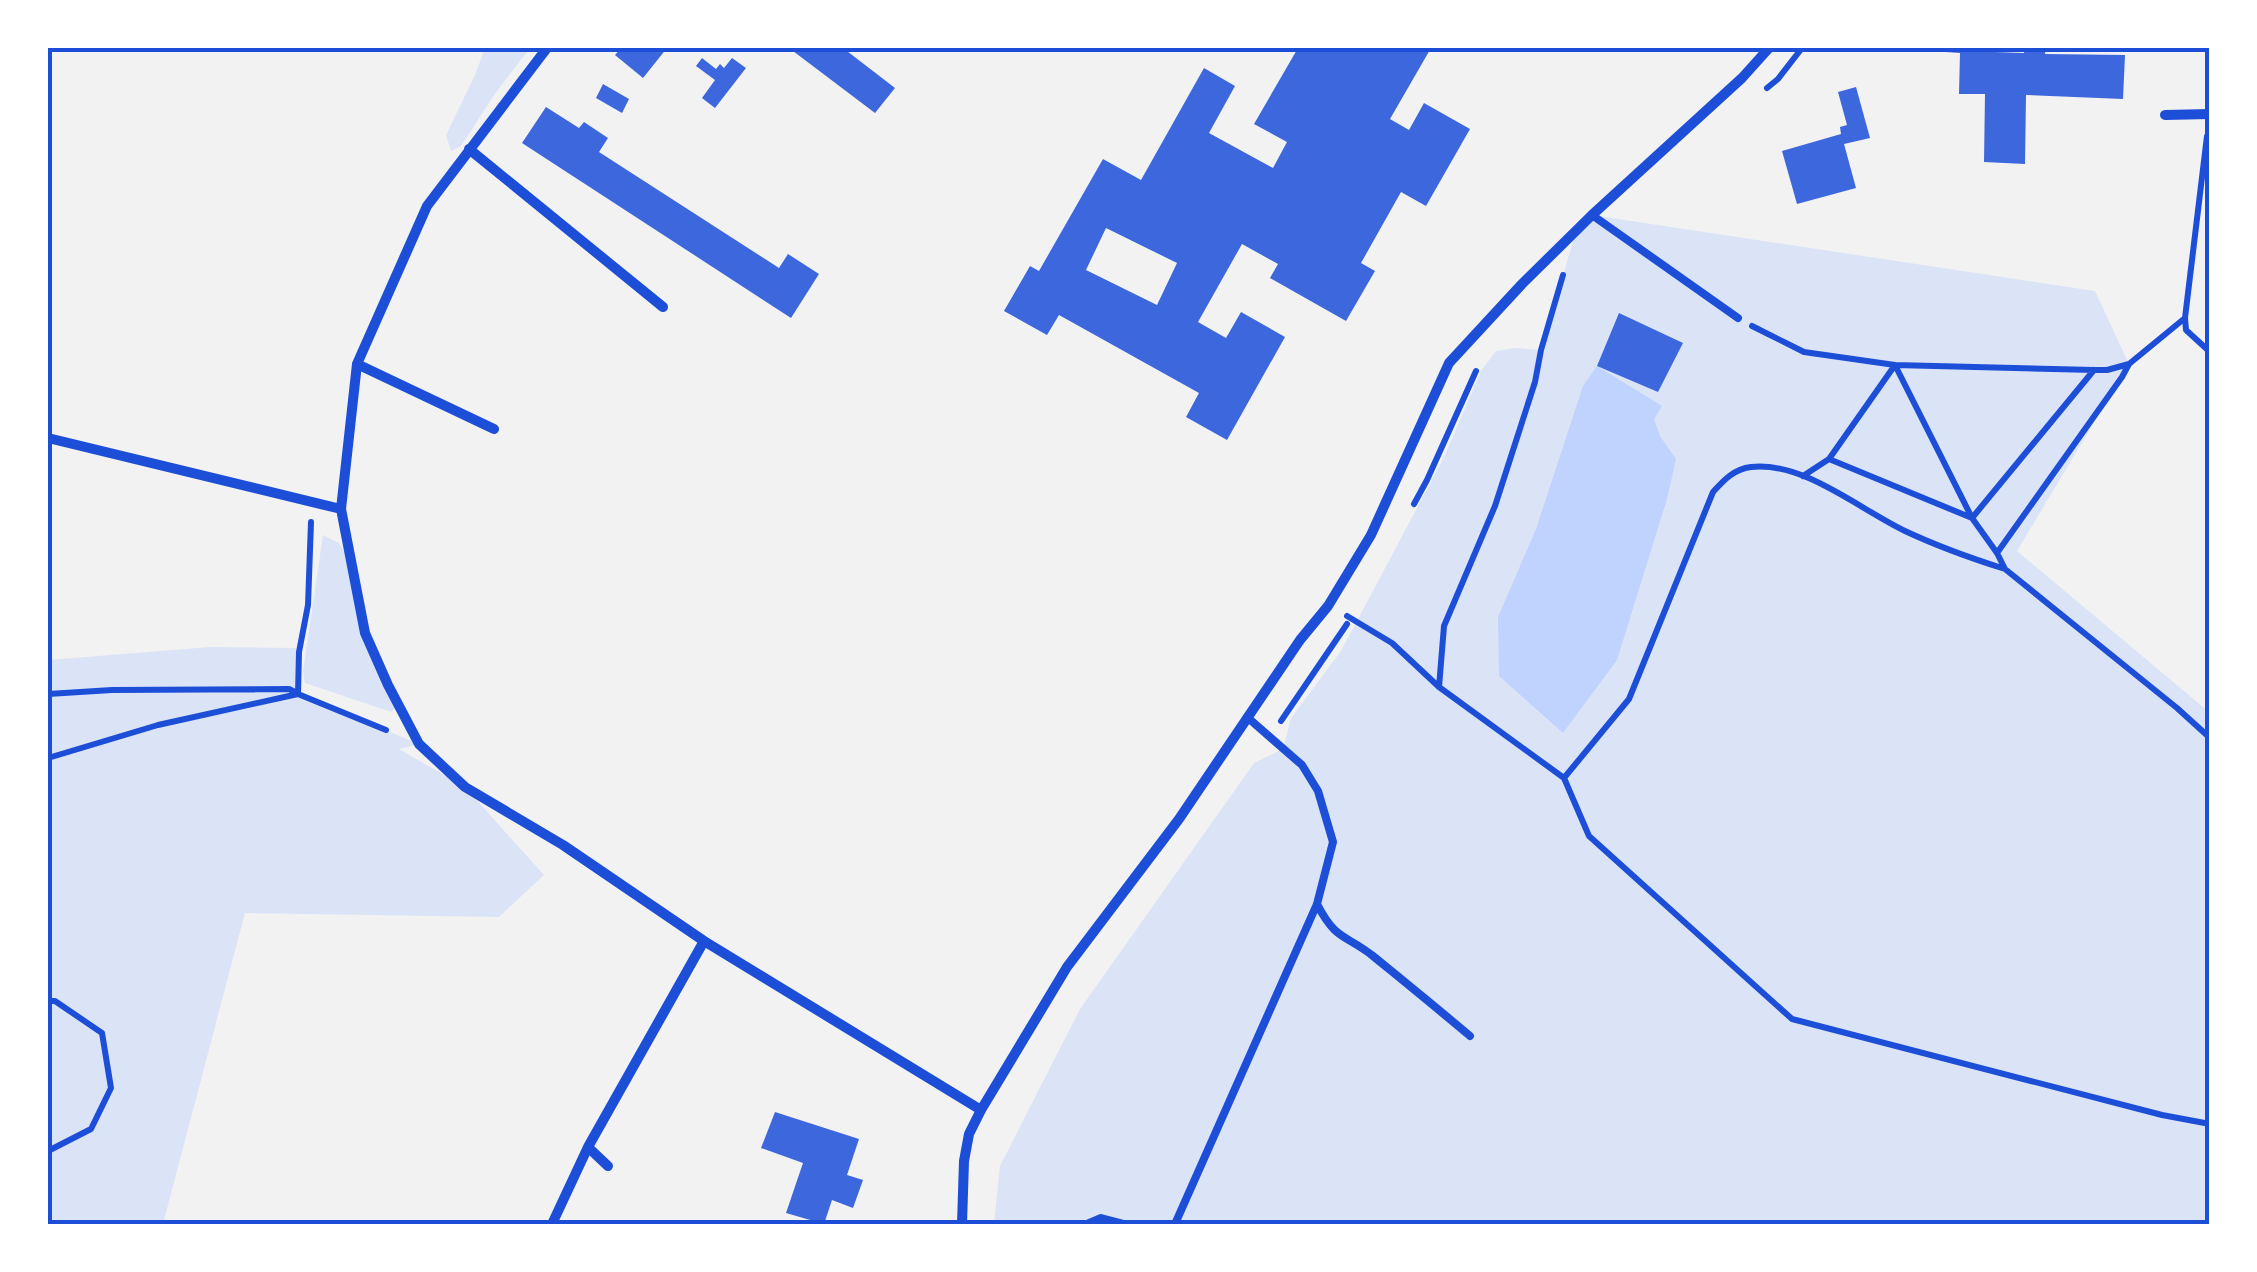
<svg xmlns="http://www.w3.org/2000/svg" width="2257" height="1272" viewBox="0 0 2257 1272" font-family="Commissioner,sans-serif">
	<rect width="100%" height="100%" fill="#f2f2f2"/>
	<path fill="#dbe4f7" d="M485,48H530L494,95L461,146L451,151L446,135L475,75Z
		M1592,215L2095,291L2129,364L2017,551L2209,712V1224H994L1000,1166L1080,1009L1254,763L1283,749L1291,718L1341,651L1444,457L1481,371L1496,351L1515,348L1541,350L1576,231Z
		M323,535L339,543L347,556L362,635L396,708L391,712L305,683L303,671Z
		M210,647L296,648V651L299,652L298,694L419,744L399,749L465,787L544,875L499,917L245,913L163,1224H48V660Z"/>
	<path fill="#bfd3fe" d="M1597,366L1662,406L1654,419L1660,436L1676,459L1667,499L1617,660L1563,733L1499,676L1498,617L1536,529L1583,386Z"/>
	<path fill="#3d67dc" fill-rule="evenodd" d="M621,48H667L643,78L615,55Z
		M789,48H843L895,88L875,113Z
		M1298,48H1431L1390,119L1409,130L1424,103L1470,129L1426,206L1401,192L1361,263L1375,271L1346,321L1270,278L1278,264L1242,244L1198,322L1226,338L1241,312L1285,337L1227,440L1186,417L1199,393L1059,315L1047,335L1004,311L1030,266L1039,271L1103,159L1141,180L1204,68L1235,86L1209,133L1273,168L1287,142L1254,124ZM1106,228L1177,263L1157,305L1086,270Z
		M1931,48H1966V51L2024,53L2025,48H2046L2045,54L2125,55L2123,99L2026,95L2025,164L1984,162L1985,94H1959L1960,53L1931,51Z
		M702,58L716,69L720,64L724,68L732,58L746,68L715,108L702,98L715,80L696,66Z
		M603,84L629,99L622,113L596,98Z
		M1856,87L1870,138L1844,144L1856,188L1797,204L1782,151L1841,134L1840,127L1847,125L1838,92Z
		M546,107L579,128L584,122L608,138L599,152L779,268L788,254L819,274L791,318L522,143Z
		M1619,313L1683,343L1658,392L1597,366Z
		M775,1112L859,1139L847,1175L863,1180L853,1208L832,1200L824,1224L786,1213L803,1163L761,1148Z"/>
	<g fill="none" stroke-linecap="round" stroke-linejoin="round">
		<path stroke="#1d4ed8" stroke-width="6" d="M1767,88L1778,79L1802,48
			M2207,136L2185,318L2186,330L2210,352
			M1752,326L1804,352L1895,365L1972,518L1997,553L2005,569L2177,708L2210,738
			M2094,370L1972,518L1829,459L1895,365L2094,370H2107L2129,364
			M1803,476L1829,459
			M1414,504L1427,480L1476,371
			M311,522L308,605L299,652L298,694L386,730
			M1997,553L2122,377L2129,364L2185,318
			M1347,616L1392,643L1439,687L1564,778L1589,836L1792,1019L2162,1115L2210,1124
			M1439,687L1444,626L1495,506L1535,382L1541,350L1563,275
			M48,694L112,690L289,689L297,693
			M1281,721L1347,624
			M48,758L158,725L298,694
			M1564,778L1629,699L1713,492C1724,480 1734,469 1751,467C1803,461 1859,509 1905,531C1937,546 1970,558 2005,569
			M48,1001H55L102,1033L111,1088L91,1129L48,1151"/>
		<path stroke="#1d4ed8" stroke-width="8" d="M1592,215L1738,318
			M1317,904C1336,941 1345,934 1373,956C1406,983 1438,1009 1470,1036
			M1087,1224L1101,1218L1124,1224
			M1175,1224L1317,904L1333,842L1318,791L1302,765L1247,717"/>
		<path stroke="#1d4ed8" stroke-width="10" d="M547,48L427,206L357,364L341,509L365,633L388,685L419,744L465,787L563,845L704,941L981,1110
			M2165,115L2210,114
			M469,149L663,307
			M357,364L494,429
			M48,438L341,509
			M588,1147L608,1166
			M552,1224L588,1147L704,941
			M962,1224L964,1161L969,1134L981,1110L1067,967L1179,819L1300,640L1328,606L1371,535L1449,363L1522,284L1592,215L1742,78L1769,48"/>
	</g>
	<rect width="2257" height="1272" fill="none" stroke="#ffffff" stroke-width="100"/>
	<rect x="50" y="50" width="2157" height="1172" fill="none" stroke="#1d4ed8" stroke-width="4"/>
</svg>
